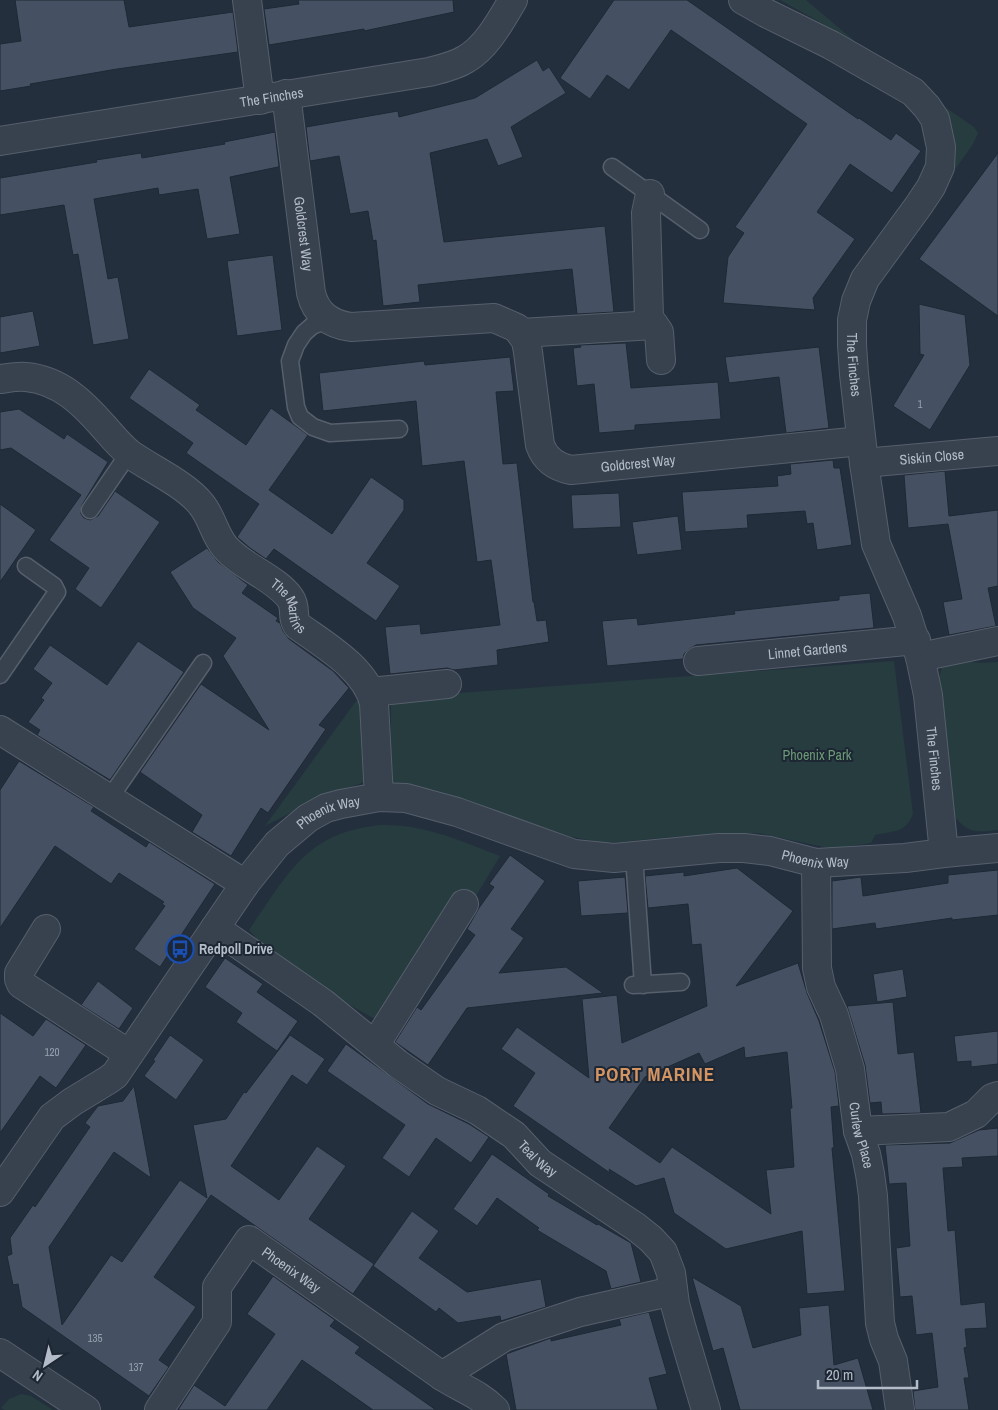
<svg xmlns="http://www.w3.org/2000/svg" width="998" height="1410" viewBox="0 0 998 1410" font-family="'Archivo Narrow',sans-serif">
	<rect width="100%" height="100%" fill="#242f3e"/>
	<path fill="#263c3f" d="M780,0H806L857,43Z
		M942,105L974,127L978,133L973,144L949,178Z
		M961,659C973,664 986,663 998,662V830C975,833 968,833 953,815L937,686L942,667L948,661Z
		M894,661L913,814C906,833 893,831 875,835L871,843L838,848H828L759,833L671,837L621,842H599L567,836L535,827L474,803L435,790L391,783V698Z
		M356,701L362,703L367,781C332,793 299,808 265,826Z
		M381,825C424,824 461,841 500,856L473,901L457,890L382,1023L348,1004L262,944L249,930C288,874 306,832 381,825Z
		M21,1394L31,1396L53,1410H5L1,1408L9,1399Z"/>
	<path fill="#455162" stroke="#1f2835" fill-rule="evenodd" d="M15,0H124L129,27L233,12L238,52L117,69L30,84L31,86L0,91V44L21,41Z
		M298,0H453L454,12L364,31V29L269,45L264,9L299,4Z
		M614,0H687L858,119L859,118L891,140L896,133L921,151L892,193L850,164L817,212L855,239L813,298L815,310L723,303L728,257L744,233L735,227L807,124L671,30L629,90L607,75L590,99L560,78Z
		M537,60L543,71L549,67L566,93L511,127L523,157L498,166L487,139L430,153L444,242L605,226L614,312L577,314L572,269L418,285L420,302L383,306L376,240L373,241L368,211L350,214L339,156L310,161L306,127L398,111L399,117L475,98Z
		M275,132L279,166L278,167L230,177L240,234L207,239L198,189L159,195L158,188L94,199L108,279L118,277L129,339L93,345L78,254L73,255L64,205L0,215V178L97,162L96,160L141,153L142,158L225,144L224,142Z
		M998,153V316L919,259Z
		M273,255L282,330L237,336L227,261Z
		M919,304L965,315L970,365L930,430L893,406L924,355L920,354Z
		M33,311L40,346L0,353V317Z
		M626,343L631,388L718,382L721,419L635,425V430L599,433L594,384L577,386L573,348L581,347L580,345Z
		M819,347L829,428L786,433L779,377L729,383L725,357Z
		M510,357L514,391L496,392L503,464L517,463L533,602H534L537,621L546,620L549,642L497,650L498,665L454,670L447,668L390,674L385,627L420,624L421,634L500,625L491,560L477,562L464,461L422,466L416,401L323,411L319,373L424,361L425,365Z
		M149,369L200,405L196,410L246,445L271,408L308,435L269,490L332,534L371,477L404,500V510L367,563L400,586L376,621L274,549L266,559L250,548L237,537L259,504L186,453L193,443L129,398Z
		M19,409L64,439L67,434L108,462L82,505L81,514L84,518L90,520L98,516L115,491L160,522L101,608L75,589L89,568L49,540L81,495L11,448L0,450V412Z
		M833,460L834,468H840L852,545L817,550L813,523L807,524L805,511L747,515L748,528L685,532L682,492L778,486L777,476L791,474L790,464Z
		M945,471L949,516L998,510V586L988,588L996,626L949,635L943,602L962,599L948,524L908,528L904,475Z
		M619,493L621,527L573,529L571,495Z
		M0,504L36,530L0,582Z
		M678,516L682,550L637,555L632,522Z
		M207,548L218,562L248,585L242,593L278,618L276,621L280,623L283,631L289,639L333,671L349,688L319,725L326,729L268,813L261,808L231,856L192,832L202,815L140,772L201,684L269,730L223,656L236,638L193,608L170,572Z
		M870,593L874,628L696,645L689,649L684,654L683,659L607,666L602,621L637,618L638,625L735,614L734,611L839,600V596Z
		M138,641L184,672L110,780L37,735L40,730L28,722L44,700L41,698L52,683L33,669L50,645L107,685Z
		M19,761L94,807L91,811L146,847L149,842L215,884L160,967L134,949L165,906L162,904L164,902L119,873L111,884L55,846L0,928V790Z
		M510,855L545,881L511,929L524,938L499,973L566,967L603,993L467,1008L428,1065L395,1042L417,1007L421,1010L475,935L467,929L479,908L494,887L489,884Z
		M737,868L793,911L736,986L798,963L807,993L819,1021L835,1072L839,1106L831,1107L834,1148H832L845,1291L807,1294L802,1231L726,1249L674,1213L664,1178L636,1186L609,1169L610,1173L513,1106L535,1073L501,1049L517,1027L589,1078L582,999L617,995L622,1043L707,1006L701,944L692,945L688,904L648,908L645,876L684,872V876ZM744,1047L745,1058L787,1052L792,1108H790L794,1167L766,1170L771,1214L672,1147L660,1163L609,1128L645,1077L699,1053L705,1064Z
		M998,870V915L952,920V918L876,929L875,923L832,929V881L861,877L863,896L948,883V875Z
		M625,877L628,913L581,916L578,881Z
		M225,958L263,984L257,992L298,1021L277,1051L236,1022L242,1013L205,987Z
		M903,969L907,997L877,1002L873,974Z
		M98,981L133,1008L119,1029L81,1005Z
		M893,1002L898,1054L914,1052L921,1113L882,1114L881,1102L870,1103L865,1065L847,1006Z
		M0,1013L33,1036L46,1019L86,1045L56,1088L40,1076L0,1133Z
		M998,1031V1064L971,1067V1061L957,1062L954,1036Z
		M170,1035L204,1060L176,1100L144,1076L155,1061L153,1060Z
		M290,1035L325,1059L307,1085L292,1075L231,1166L279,1200L317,1146L346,1166L309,1219L374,1264L353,1294L211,1195L154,1277L196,1307L159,1360L169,1367L149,1396L22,1307L18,1284L13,1285L7,1256L12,1254L10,1238L33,1205L35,1207L90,1127L85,1123L98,1106L123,1101L134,1086L151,1178L114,1152L49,1247L62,1325L111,1255L122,1262L180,1180L207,1198L193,1125L226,1119L244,1092L246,1093Z
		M346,1044L428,1104L469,1124L489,1137L471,1163L436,1138L409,1177L382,1158L405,1125L327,1071Z
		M998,1128V1156L962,1158L963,1167L943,1168L948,1231L955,1230L961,1305L985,1302L987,1328L965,1329L967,1347L964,1348L969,1378H964L969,1410H915L913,1391L938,1387L932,1333L916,1335L912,1296L900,1297L896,1248L910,1246L906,1183L889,1184L885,1145L950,1143L979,1130Z
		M492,1154L549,1194L548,1196L597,1225L598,1224L631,1243L641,1282L611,1289L606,1271L537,1230L539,1228L497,1198L477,1226L453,1209Z
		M412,1211L439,1231L419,1258L467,1292L541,1279L546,1307L501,1321L500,1316L458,1323L439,1308L436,1312L373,1266Z
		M273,1276L335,1320L330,1326L360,1347L355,1353L436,1410H373L302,1360L267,1410H178L194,1385L225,1406L275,1334L247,1314Z
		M692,1277L741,1306L753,1348L801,1335L799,1308L829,1305L834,1365L858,1358L873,1410H740L723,1348L713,1351Z
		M649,1312L667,1374L649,1378L658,1410H516L506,1354L551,1338V1341L621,1325L619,1319Z"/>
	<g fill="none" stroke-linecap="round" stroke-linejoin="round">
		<g stroke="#565f6c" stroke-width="19">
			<path id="service" d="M612,167L700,230
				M327,320L312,326L304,333L296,345L290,361L296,407L300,417L313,427L330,433L399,429
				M90,510L129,453
				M0,675L57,592L54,586L26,566
				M109,799L203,663
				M634,856L643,985
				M633,985L681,982"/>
		</g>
		<g stroke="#565f6c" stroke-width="30">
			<g id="minor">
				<path d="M247,0L260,100"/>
				<path id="s1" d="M743,0L766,13L831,45L913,92L927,107L935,119L941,147L940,167L931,187L919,205L865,279L856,301L852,320V345L854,374L864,463L876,544L907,616L920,657L928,695L944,853"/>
				<path id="s2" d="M286,94L311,293C316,314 330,324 351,327L494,318L517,328L526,341L528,352L540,445C545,459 556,467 571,470L861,441"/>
				<path id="s3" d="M0,141L429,72C441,69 455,66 466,59C487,47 501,20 513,0"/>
				<path d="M650,194L646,213L649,318L659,332L661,360"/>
				<path d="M521,333L654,325"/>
				<path id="s4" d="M0,379C8,378 18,376 26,377C60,380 83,403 104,427C112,436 120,446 130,454C151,469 185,484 201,504C212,517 214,534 225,547C242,567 276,578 290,598C297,607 291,618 298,626C326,646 366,669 374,703L379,797"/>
				<path id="s5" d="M864,463L998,451"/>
				<path d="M920,657L998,641"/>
				<path id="s6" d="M698,661L916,640"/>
				<path d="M371,692L447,684"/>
				<path d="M0,730L245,884"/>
				<path id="s7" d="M816,863L817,968L821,987L834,1015L850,1069L858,1131L866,1154L870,1174L873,1196L880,1323L884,1339L893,1361L900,1410"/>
				<path id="s8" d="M215,928L323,1003L398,1064L437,1091L477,1110L514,1135L540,1163L636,1227L651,1239L663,1252L671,1273L675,1304L681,1326L706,1410"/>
				<path d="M46,929L19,973V979L21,984L129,1054"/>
				<path d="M375,1045L464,904"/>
				<path d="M858,1131L949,1127L976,1114L992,1098L998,1096"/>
				<path id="s9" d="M0,1192L52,1117L72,1102L108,1080L115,1075L245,884L277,844L308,818L326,808L341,804L379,797L406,798L457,812L574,854L614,858L719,848H744L770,851L816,863L905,858L944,853L998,848"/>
				<path d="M0,1353L86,1410"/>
				<path d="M442,1376L504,1337L580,1312L673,1291"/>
				<path id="s10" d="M159,1410L217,1322V1287L249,1240L442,1376C462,1389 478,1393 495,1410"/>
			</g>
		</g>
		<use href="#service" stroke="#38414e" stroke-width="16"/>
		<use href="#minor" stroke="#38414e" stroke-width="28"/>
	</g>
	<defs>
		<g id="bus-ring" transform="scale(1.4375)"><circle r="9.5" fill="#1d2633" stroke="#1a4fb4" stroke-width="1.5"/><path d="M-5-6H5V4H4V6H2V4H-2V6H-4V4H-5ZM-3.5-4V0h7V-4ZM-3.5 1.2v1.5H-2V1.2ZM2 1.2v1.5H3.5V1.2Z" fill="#1a4fb4"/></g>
	</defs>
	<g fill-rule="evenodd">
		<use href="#bus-ring" x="180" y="949"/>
	</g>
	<g text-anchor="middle" stroke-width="4" stroke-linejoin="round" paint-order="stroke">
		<g font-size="11" fill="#98a1af">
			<text x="920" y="408">1</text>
			<text x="52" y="1056">120</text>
			<text x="95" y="1342">135</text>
			<text x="136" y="1371">137</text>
		</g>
		<g font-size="14" fill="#b4bcc9" stroke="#1d2633">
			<text dy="5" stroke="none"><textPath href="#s3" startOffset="275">The Finches</textPath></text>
			<text dy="5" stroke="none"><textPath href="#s2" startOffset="141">Goldcrest Way</textPath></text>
			<text dy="5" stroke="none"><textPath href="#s1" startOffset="500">The Finches</textPath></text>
			<text dy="5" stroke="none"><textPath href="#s5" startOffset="68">Siskin Close</textPath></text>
			<text dy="5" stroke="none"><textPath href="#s2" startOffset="655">Goldcrest Way</textPath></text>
			<text dy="5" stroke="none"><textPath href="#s4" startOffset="385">The Martins</textPath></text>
			<text dy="5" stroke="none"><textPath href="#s6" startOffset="110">Linnet Gardens</textPath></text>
			<text dy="5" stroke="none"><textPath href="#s1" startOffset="905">The Finches</textPath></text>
			<text dy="5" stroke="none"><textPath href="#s9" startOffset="511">Phoenix Way</textPath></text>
			<text dy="5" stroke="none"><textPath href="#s9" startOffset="1012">Phoenix Way</textPath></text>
			<text dy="5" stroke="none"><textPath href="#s7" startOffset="279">Curlew Place</textPath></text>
			<text dy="5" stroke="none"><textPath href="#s8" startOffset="398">Teal Way</textPath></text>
			<text dy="5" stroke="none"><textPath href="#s10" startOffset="249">Phoenix Way</textPath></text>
		</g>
		<g font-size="14" fill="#6b9a76" stroke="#1d2633">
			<text x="817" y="760">Phoenix Park</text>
		</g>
		<g font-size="14" font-weight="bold" fill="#b4bcc9" stroke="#1d2633" text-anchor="start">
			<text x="199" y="954">Redpoll Drive</text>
		</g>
		<g font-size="19" font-weight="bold" letter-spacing="1" fill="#d59563" stroke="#1d2633">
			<text x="655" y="1081">PORT MARINE</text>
		</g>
	</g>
	<g transform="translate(45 1365) rotate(215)" stroke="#1d2633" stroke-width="4" paint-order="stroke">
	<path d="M0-4L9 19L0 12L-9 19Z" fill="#b4bcc9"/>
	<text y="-8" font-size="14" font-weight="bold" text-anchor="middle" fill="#b4bcc9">N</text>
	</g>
	<path d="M818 1380v8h99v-8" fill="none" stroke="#b4bcc9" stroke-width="2.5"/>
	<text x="826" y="1380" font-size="15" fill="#b4bcc9" stroke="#1d2633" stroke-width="4" paint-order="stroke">20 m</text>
</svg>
